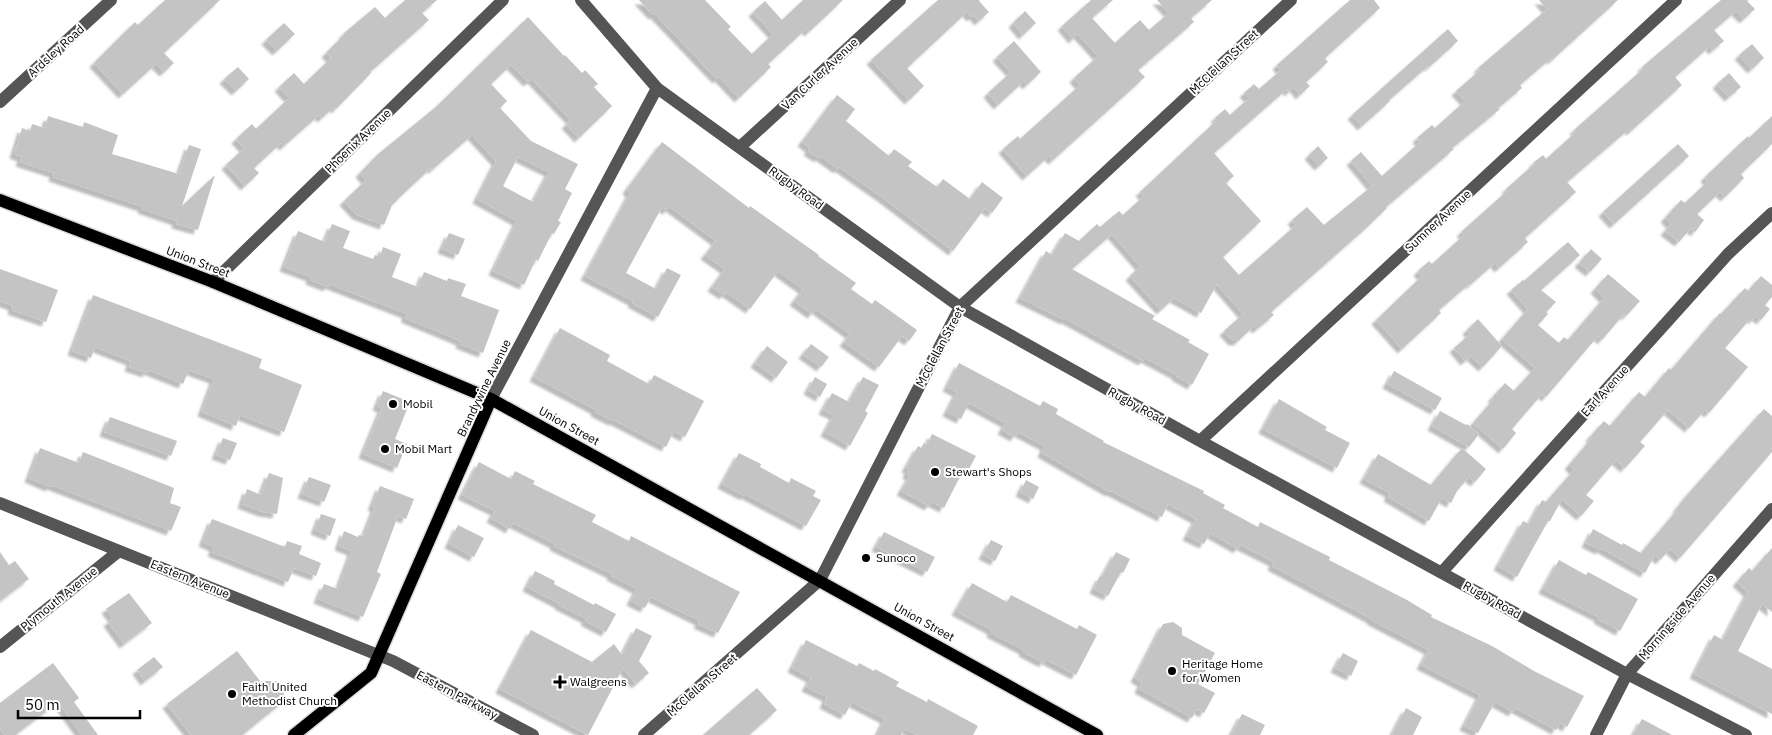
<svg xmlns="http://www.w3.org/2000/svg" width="1772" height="735" viewBox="0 0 1772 735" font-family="'IBM Plex Sans',sans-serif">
	<defs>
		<filter id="shadow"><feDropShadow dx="-4.5" dy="4.5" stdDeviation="1" flood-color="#0004"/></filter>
	</defs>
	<rect width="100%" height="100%" fill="#fff"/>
	<path fill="#c4c4c4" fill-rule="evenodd" filter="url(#shadow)" d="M165,0H220L164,53L174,63L164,72L156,64L123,94L94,63L135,22L138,25Z
		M405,0H437L422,13L429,20L370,72L371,73L336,109L334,107L322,118L319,115L284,146L281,143L254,168L259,173L245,186L226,165L244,148L236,139L252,124L256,129L289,98L279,87L294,73L304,84L331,58L326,53L344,35L343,34L375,7L385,18Z
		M639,0H705L731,27L728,29L752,54L773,34L753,12L765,1L782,20L803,0H843L809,32L806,29L768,64L771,67L739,98L719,77L717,79L655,14L653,15Z
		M938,0H980L979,1L989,12L979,21L974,15L971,17L967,12L907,68L924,86L909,100L871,60Z
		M1091,0H1113L1092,18L1115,43L1140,20L1149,30L1169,13L1157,0H1212L1191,18L1194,22L1138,70L1145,77L1053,160L1049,156L1027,176L1003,149L1018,136L1020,139L1080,85L1074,78L1098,56L1078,34L1073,39L1062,26Z
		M1350,0H1374L1380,8L1325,58L1328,62L1306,82L1310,86L1300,95L1294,87L1289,92L1287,89L1214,153L1234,176L1226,183L1261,221L1223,257L1239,275L1296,225L1292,220L1307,207L1324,225L1372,186L1351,161L1361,152L1382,176L1420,142L1417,138L1432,125L1435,128L1465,101L1456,91L1480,70L1478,68L1547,9L1539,0H1618L1552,60L1551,58L1520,85L1522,88L1498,108L1500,109L1452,148L1454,149L1386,207L1387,208L1365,229L1271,312L1274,315L1257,329L1254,326L1238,341H1233L1224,331L1243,314L1217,284L1201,313L1174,298L1161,310L1130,276L1140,266L1112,234L1072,269L1155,316L1152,319L1190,340L1188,342L1209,354L1192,385L1176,376L1177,375L1145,358L1143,361L1066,319L1065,320L1020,298L1046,251L1052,255L1065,233L1079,241L1097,224L1100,227L1119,211L1123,215L1144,196L1140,192L1217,120L1215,118L1225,109L1230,115L1249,98L1244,93L1254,84L1259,89L1281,70L1277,65Z
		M1721,0H1749L1747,1L1755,9L1744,19L1736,11L1714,30L1724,41L1713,50L1710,46L1675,77L1682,85L1631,131L1629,129L1567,182L1576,192L1525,238L1528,242L1499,268L1495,263L1470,285L1469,284L1439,310L1441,313L1402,349L1376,320L1422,276L1418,271L1429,261L1432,264L1464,235L1461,232L1507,191L1506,189L1534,164L1533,163L1543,155L1546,159L1576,132L1574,130L1643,69L1642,67Z
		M1025,11L1036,23L1023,35L1013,23Z
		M528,17L564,56L565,55L582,73L585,70L598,84L594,87L612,106L579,138L566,124L571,120L532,79L528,82L511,65L491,84L507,101L500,108L531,141L578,164L565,189L572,193L558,221L561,222L554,234L552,233L538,261L536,259L524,285L493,271L517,221L477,199L496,161L472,135L433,169L431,168L404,193L392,205L384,225L357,215L344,201L366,180L360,173L378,154L437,106ZM518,157L549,172L533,202L503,186Z
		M284,23L295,34L277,51L266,40Z
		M1448,29L1458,41L1429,67L1428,66L1389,100L1390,101L1362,126L1352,115Z
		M1014,41L1041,72L1027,85L1024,81L998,105L988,93L1011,72L997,57Z
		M1752,44L1764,58L1752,69L1739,55Z
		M238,67L249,79L236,91L224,79Z
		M1729,73L1741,87L1729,97L1717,84Z
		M837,95L855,109L846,121L889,156L894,149L912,162L908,166L937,187L943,179L970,199L982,182L1003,198L992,213L985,208L953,251L882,197L839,167L838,169L820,156L819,158L808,151L810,148L802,142Z
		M48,116L83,127L84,122L118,135L112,154L179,174L189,145L201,149L182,206L215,175L198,230L176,224L177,221L142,209L143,207L53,177L54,173L20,162L22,157L14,154L22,128L30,131L32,124L45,128Z
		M1772,116V144L1741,174L1744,178L1725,197L1720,192L1697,214L1704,220L1695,232L1691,228L1679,242L1665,231L1671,224L1665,218L1681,200L1685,203L1708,181L1705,177L1748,136L1749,138Z
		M662,142L749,208L750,206L819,255L818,256L856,283L851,289L872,304L875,300L917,330L909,341L902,336L879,367L844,342L850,334L816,309L812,314L794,301L803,289L778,271L750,309L726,292L724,295L712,287L725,269L705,255L716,241L670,207L667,210L662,207L626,273L656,289L667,268L681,275L658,317L632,303L633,301L585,276L630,193L627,189Z
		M1678,144L1689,156L1614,224L1603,212Z
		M1318,146L1328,158L1319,166L1309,155Z
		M332,224L350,231L343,248L373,259L375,255L380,257L383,247L401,254L392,277L418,287L424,272L447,281L448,278L466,284L461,296L499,310L483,353L460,344L461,341L405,318L407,314L329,284L328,287L310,280L311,277L284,267L298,231L325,242Z
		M449,233L465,239L458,255L442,249Z
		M1568,242L1580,255L1541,290L1556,302L1546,312L1548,314L1538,325L1559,343L1564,337L1568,340L1604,298L1595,289L1608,274L1640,301L1626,316L1624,314L1602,340L1598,336L1546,397L1542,394L1537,400L1512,429L1516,433L1503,449L1473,423L1494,399L1492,398L1505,383L1514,391L1535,368L1502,339L1528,309L1511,290L1523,280L1524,281Z
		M1591,249L1602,259L1590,272L1579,263Z
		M0,269L58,290L46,322L12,310L13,306L0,301Z
		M1761,276L1772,285V297L1765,305L1770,309L1761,320L1756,316L1753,320L1751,318L1725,348L1748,367L1709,413L1705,410L1689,428L1668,410L1640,442L1645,446L1625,468L1616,460L1586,495L1594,501L1581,516L1562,499L1550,521H1548L1517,577L1498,566L1523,521L1529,524L1542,500L1546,502L1574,470L1569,465L1591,439L1590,437L1604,421L1610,426L1639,392L1645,397L1669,368L1671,370L1720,313L1721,314L1745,288L1748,291Z
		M93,295L262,359L259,368L302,385L284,432L240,415L236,426L202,412L214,379L189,370L183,384L148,370L147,373L129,367L131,361L95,347L91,358L72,351Z
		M1478,319L1502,346L1483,367L1471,356L1465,361L1454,348L1470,334L1467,330Z
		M560,328L610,355L607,361L649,384L654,375L704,401L685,437L674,431L666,447L614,420L613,421L595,412L596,410L534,377Z
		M811,344L829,357L821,367L803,354Z
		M767,346L788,362L776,378L755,363Z
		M959,363L1040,406L1043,401L1058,409L1056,414L1104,441L1103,442L1204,491L1203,493L1225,505L1223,508L1258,527L1260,522L1330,557L1329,560L1407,600L1432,615L1431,617L1492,646L1534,671L1584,696L1567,727L1560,723L1556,730L1515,708L1513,712L1495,702L1478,733L1464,726L1480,695L1421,665L1429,650L1371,620L1372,619L1272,566L1274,562L1240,545L1238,549L1210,533L1204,544L1187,536L1196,519L1168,504L1162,517L1111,491L1110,492L1042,453L1045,446L1018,432L1015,437L1002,430L1006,423L969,403L961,419L947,412L957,392L947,387Z
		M1394,371L1442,398L1435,410L1387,384Z
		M815,377L827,384L820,397L808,390Z
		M863,377L879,385L865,411L868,413L850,446L825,432L834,415L823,410L832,393L849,402Z
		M383,391L410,402L395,439L407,444L397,468L363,454L382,408L377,406Z
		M1279,399L1327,427L1325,430L1350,443L1337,468L1263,429Z
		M1764,409L1772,416V452L1680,558L1670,549L1660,560L1655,555L1645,573L1601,548L1600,550L1586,543L1593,529L1622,545L1623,543L1641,553L1678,509L1677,508L1688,494Z
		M1440,411L1466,425L1467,424L1479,434L1469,447L1432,426Z
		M110,417L177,441L171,456L104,432Z
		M932,434L976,456L969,469L965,467L944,508L932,502L929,506L901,491L910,476L907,474L909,469L906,468L918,446L921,448L924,443L927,444Z
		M223,438L237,443L230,460L216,455Z
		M40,448L79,463L83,452L174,488L170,503L181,507L171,531L51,485L50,487L29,478Z
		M1462,448L1486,469L1475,482L1469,477L1457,491L1451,503L1442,498L1429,521L1388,497L1390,493L1364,479L1378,454L1431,485Z
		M739,453L761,464L760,467L789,483L791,478L816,491L813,496L821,500L806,526L745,494V496L722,484Z
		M479,462L511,479L515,471L535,481L533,484L596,515L592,522L629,541L631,536L740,592L718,633L698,624L700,621L651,597L645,608L631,601L637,589L611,576L612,574L554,546L555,544L513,523L510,529L491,518L495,511L462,495Z
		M269,473L283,478L277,514L263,512L242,504L247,489L261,495Z
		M309,477L331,485L324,502L302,494Z
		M1026,480L1039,487L1033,499L1020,492Z
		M380,486L414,499L406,519L398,516L377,572L381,574L363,617L318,599L324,584L338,589L352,551L339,546L344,531L358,537L359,535L364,536L375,507L372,506Z
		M321,514L336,519L330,536L315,530Z
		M212,519L285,547L287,541L302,546L299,554L321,563L316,576L294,568L288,582L212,552L214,547L203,542Z
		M458,525L484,538L474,557L449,544Z
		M884,532L935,557L927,572L876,547Z
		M991,540L1003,546L995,561L983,555Z
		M1772,548V612L1762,604L1738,651L1772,669V714L1694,674L1714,635L1723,640L1748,592L1737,582L1749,568L1752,571Z
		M0,552L9,565L15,561L29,579L0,601Z
		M1116,552L1130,559L1123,573L1121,572L1108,596L1094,589L1100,576L1102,577Z
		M1559,560L1586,575L1588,572L1638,599L1620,631L1598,619L1599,617L1543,589Z
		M535,571L555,581L554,584L594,605L595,603L616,614L606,632L585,621L587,619L559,605L560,604L527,587Z
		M972,583L1007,602L1011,595L1077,629L1079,625L1097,635L1076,675L1045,659L1044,663L1023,652L1024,650L991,633L992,630L956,611Z
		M129,593L152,623L124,644L108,622L113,618L106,609Z
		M1173,622L1182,628V635L1215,653L1198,684L1215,693L1204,713L1197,709L1192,718L1139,689L1142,682L1135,678L1163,624Z
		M636,628L652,636L639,661L649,673L636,684L623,668L588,735L500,689L531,630L592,662L614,644L622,655Z
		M806,640L857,666L859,663L874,671L875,669L899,682L896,686L927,702L928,699L978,726L973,735H917L905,729L901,735H877L885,719L852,702L845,715L824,704L827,697L806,687L811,678L792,668Z
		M237,651L260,681H278V687L284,686V701L242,735H191L167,704Z
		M1343,653L1358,661L1351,676L1335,668Z
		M154,657L163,667L145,681L137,670Z
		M53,663L79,698L74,702L98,735H82L58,702L15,735H5L0,729V703Z
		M757,688L777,710L749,735H703Z
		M1406,708L1422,717L1413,735H1392Z
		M1242,714L1265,725L1260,735H1231Z
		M1642,719L1672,735H1633Z"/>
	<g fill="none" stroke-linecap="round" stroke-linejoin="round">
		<g stroke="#dbdbdb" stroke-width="15">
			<path id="major" d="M0,200L213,282L491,399L1097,735
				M294,735L371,673L491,399"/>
		</g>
		<path stroke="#555" stroke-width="12" d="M581,0L657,88L960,307L1200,441L1627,674L1746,735
			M0,102L111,0
			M740,147L900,0
			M213,282L503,0
			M491,399L657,88
			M1200,441L1676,0
			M0,503L393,661L533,735
			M1442,572L1728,254L1772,213
			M0,647L119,551
			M644,735L820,580L960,307L1291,0
			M1596,735L1627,674L1772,509"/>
		<use href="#major" stroke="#000" stroke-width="12"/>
	</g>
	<g fill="#000" stroke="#fff" stroke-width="2">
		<circle cx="393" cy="404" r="5"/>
		<circle cx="385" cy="449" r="5"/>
		<circle cx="935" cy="472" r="5"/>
		<circle cx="866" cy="558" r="5"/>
		<circle cx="1172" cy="671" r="5"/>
		<path d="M557.5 674.5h5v5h5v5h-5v5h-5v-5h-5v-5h5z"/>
		<circle cx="232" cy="694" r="5"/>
	</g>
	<g text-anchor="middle" stroke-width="4" stroke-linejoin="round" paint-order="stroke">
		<g font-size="12" fill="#000" stroke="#fff">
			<text transform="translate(56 51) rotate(-42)" y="4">Ardsley Road</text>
			<text transform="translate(1224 62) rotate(-43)" y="4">McClellan Street</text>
			<text transform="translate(820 74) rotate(-43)" y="4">Van Curler Avenue</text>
			<text transform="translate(358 141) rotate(-44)" y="4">Phoenix Avenue</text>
			<text transform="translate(796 188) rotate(36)" y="4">Rugby Road</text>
			<text transform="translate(1438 221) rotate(-43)" y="4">Sumner Avenue</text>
			<text transform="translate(198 262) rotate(21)" y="4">Union Street</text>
			<text transform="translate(940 347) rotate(-62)" y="4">McClellan Street</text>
			<text transform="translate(484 388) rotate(-64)" y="4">Brandywine Avenue</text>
			<text transform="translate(1605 391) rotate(-48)" y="4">Earl Avenue</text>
			<text transform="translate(1137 406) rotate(29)" y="4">Rugby Road</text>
			<text transform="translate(569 426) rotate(29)" y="4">Union Street</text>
			<text transform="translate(190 579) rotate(22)" y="4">Eastern Avenue</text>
			<text transform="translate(59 599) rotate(-39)" y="4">Plymouth Avenue</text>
			<text transform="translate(1492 600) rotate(29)" y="4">Rugby Road</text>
			<text transform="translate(1677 617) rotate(-49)" y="4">Morningside Avenue</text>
			<text transform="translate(924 622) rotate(29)" y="4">Union Street</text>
			<text transform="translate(702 685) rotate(-41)" y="4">McClellan Street</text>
			<text transform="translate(457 695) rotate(28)" y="4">Eastern Parkway</text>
		</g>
		<g font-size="12" fill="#000" stroke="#fff" text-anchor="start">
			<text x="403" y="408">Mobil</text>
			<text x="395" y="453">Mobil Mart</text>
			<text x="945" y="476">Stewart's Shops</text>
			<text x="876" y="562">Sunoco</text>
			<text x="1182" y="668">Heritage Home<tspan x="1182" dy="14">for Women</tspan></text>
			<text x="570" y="686">Walgreens</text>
			<text x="242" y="691">Faith United<tspan x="242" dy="14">Methodist Church</tspan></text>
		</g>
	</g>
	<path d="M18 710v8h122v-8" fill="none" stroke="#000000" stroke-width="2.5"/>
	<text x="25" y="710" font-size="15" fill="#000000" stroke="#ffffff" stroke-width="4" paint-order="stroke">50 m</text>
</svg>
